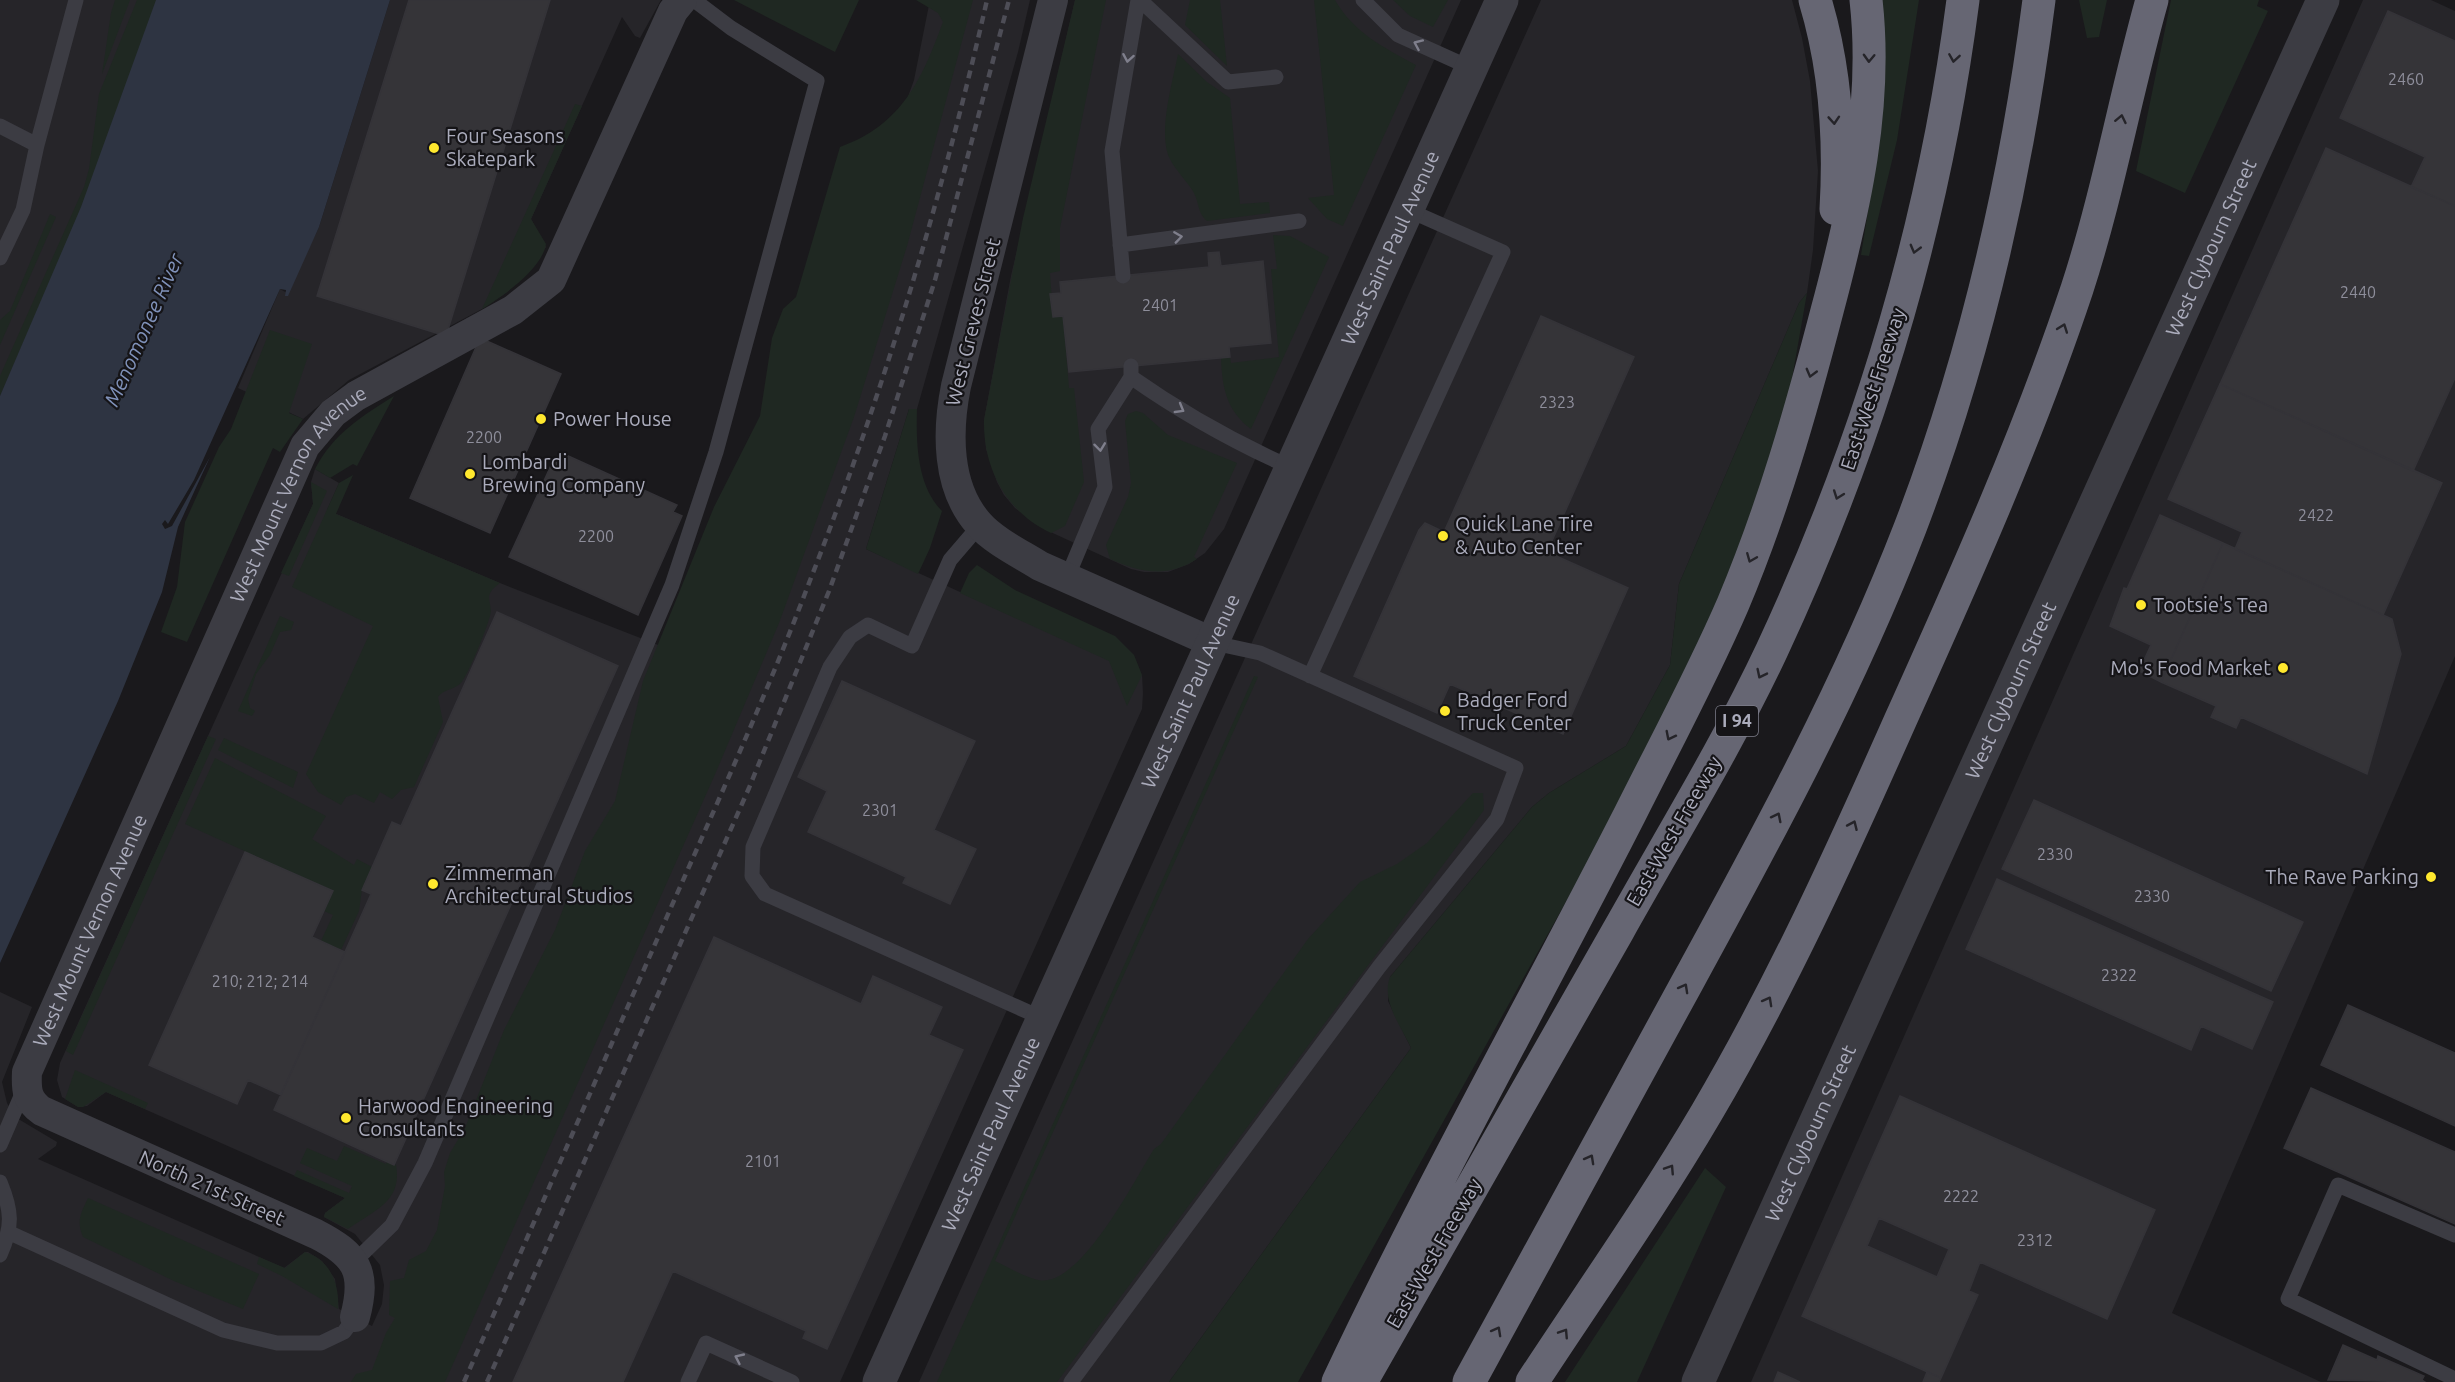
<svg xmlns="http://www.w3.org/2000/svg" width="2455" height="1382" viewBox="0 0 2455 1382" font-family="Ubuntu,sans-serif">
	<rect width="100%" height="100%" fill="#1a191c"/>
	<path fill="#262529" d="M0,0H156L81,207L0,396Z
		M390,0H661L640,38L635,36L622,17L531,219L546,247L527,273L507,292L482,309L349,380L303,419L238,388L280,289L287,293L319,227Z
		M930,0H1030L1018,52L917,409H909L866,549L1142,675L1143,693L1142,709L840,1382H0V992L32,1007L2,1082L7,1103L15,1117L57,1142L56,1146L38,1159L284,1268L305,1252H308L322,1261L335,1279L339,1309L372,1326L382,1304L384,1285L380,1265L355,1234L324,1217L325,1213L345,1198L106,1092L87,1106L78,1107L62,1097L57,1080L60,1063L313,504L311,482L315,469L339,483L327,510L500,583L694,659L764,497L914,80Z
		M1075,0H1461L1224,529L1205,553L1189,564L1168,572H1144L1131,569L1044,529L1015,508L1004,495L997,482L986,449L984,420L1011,276Z
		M1541,0H1792L1802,38L1810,81L1818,171L1813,250L1807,293L1799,303L1679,584L1670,665L1626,746L1549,793L1532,807L1390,977L1388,1001L1411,1048L1169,1382H919Z
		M2363,0H2431L2455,11V656L2172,1313L2321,1382H1751Z"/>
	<path fill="#1f2822" d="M115,0H130L102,74L111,13Z
		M137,0H173L0,396V376L84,187L89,169L99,94Z
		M734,0H859L835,52Z
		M916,0H973L907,246L854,417L779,623L716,772L445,1382H351L356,1374L372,1370L386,1333L395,1318L389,1315L390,1281L404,1278L409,1260L426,1251L437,1230L445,1186L444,1172L450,1153L465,1128L504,1030L555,930L585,851L615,801L643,681L714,507L760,416L772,338L783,309L796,297L840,147C902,125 922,79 943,22L938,13Z
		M1075,0H1106L1060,228V271L1050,273L1053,317L1063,316L1069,388H1074L1084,482L1065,526L1051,533C1006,512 983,468 984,420L1023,218Z
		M1190,0H1220L1227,66L1185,25Z
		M1314,0H1335C1354,33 1383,47 1416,65L1343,226L1327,219L1308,198L1334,195Z
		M1393,0H1448L1433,27L1410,16Z
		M1881,0H1919L1897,140L1869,256L1861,255L1880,136Z
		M2079,0H2107L2099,37L2087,38Z
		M2171,0H2259L2257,6L2268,11L2185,193L2136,171Z
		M1178,54L1207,82L1230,98L1240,204L1269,202L1270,213L1207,221C1198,214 1199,203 1194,193C1187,181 1176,171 1170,159C1157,134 1173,81 1178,54Z
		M575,104L582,106L531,219L546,244C542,269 503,296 482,309Z
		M50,214L56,217L0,345V320L10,311Z
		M1273,235L1290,236L1329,257L1251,429C1226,410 1222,387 1221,357H1230L1231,363L1279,357L1271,269H1277Z
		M1807,293L1790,390L1773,454L1721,598L1592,855L1298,1382H1169L1411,1048C1401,1026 1381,1001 1390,977L1532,807L1549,793L1626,746L1670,665L1679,584L1799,303Z
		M270,330L312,344L289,413L303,419L280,452L273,448L187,642L161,632L177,587L185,522L219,447L231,429Z
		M394,396L357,466L353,464L330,478L315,469C333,434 362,416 394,396Z
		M909,409H917C916,443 917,486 942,511L930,548L918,574L866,549Z
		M1136,411L1143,413L1168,435L1237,463L1194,557L1197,559C1167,578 1141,573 1110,559L1106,545L1128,497L1131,483L1125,421L1128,414Z
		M353,475L336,514L500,583C479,598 496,602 489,619C485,633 469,673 461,683C454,690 443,689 438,697L443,722L414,787L401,790L392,799L380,792L374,803L355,794L346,797L341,805L318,792L306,774L373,626L292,587L339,483Z
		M311,482L327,491L289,576L281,573L313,504Z
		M977,565L1015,590L1115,636L1134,655L1142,675L1127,706L1109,661L960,593L969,573Z
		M280,616L294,622L291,630L280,632L270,655L256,674L248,699L250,708L255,711L252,716L238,711Z
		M1254,676L1258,677L995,1261C1008,1267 1024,1277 1038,1280C1080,1289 1135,1179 1154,1149L1161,1144L1308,939L1360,882L1397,864L1427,843L1473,793H1483L1484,810L1057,1382H937Z
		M208,736L216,739L73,1055L66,1051Z
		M224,738L298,772L293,788L218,750Z
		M215,758L326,816L312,839L354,865L357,859L372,867L362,889L359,911L341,950L321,941L333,915L324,911L332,891L185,824Z
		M75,1070L148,1103L145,1109L106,1092L83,1107H78L65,1099Z
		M344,1146L386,1164L387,1161L396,1165C403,1202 373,1211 348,1229L324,1217L325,1213L345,1198L294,1176L297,1170L349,1193L352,1186L300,1163L307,1148L337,1161Z
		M1705,1168L1726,1187L1637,1382H1565Z
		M88,1198L259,1274L243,1309L174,1281L83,1237C76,1221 81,1213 88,1198Z
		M305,1252C330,1259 340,1285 338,1309L282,1276L257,1264L259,1257L285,1268Z"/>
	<path fill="#2e3442" d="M156,0H390L319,227L288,296H285L286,290L280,289L194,480L168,524L165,520L162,524L165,529L172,526L210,457L178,527L162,592L118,701L0,963V396L81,207Z"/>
	<path fill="#353438" stroke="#343338" stroke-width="1.5" fill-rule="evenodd" d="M409,0H550L446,336L317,296Z
		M2388,11L2455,41V206L2411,187L2425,157L2340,118Z
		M2326,148L2455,206V378L2413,471L2220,384Z
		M1219,252L1221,266L1263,261L1271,343L1229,347L1230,357L1069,372L1063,316L1053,317L1050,294L1061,293L1060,282L1209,267L1208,253Z
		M1541,316L1634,357L1547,552L1628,588L1563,734L1450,684L1437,713L1354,676L1419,530L1425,523L1444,532Z
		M480,338L561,374L490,533L410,498Z
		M2220,384L2442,483L2383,615L2235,549L2242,532L2168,499Z
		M566,455L677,505L673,512L682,516L638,615L509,557L554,459L563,463Z
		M2160,515L2223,543L2161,682L2139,671L2151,645L2110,626L2124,588L2127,589Z
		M2223,543L2392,619L2401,654L2367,774L2241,717L2236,728L2211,717L2216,706L2161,682Z
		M497,612L618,666L394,1165L274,1110L371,894L362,890L392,822L401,826Z
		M842,681L975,741L934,830L976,849L950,904L903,883L906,877L808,832L827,791L798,777Z
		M2034,800L2303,922L2271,991L2002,869Z
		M245,852L333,891L312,937L345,952L281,1095L248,1080L237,1104L149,1065Z
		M1997,879L2273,1002L2252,1049L2201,1026L2191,1050L1966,949Z
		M714,937L861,1004L873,976L942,1007L929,1035L963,1050L827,1349L803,1338L806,1331L673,1271L623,1382H513Z
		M2348,1005L2455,1053V1126L2321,1065Z
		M2311,1088L2455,1152V1224L2284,1148Z
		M1900,1096L2155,1210L2107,1319L1980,1262L1969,1291L1978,1295L1941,1378L1802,1316ZM1879,1218L1949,1249L1937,1277L1867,1246Z
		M2343,1345L2377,1360L2378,1356L2424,1376L2422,1380L2425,1382L2328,1380Z
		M1778,1372L1800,1382H1774Z
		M1927,1372L1941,1378L1939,1382H1923Z"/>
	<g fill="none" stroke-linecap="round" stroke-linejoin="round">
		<path stroke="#3c3c43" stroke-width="15" d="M1140,0L1228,82L1276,77
			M1363,0L1398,35L1471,68
			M0,126L37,145L23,210L0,258
			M37,145L76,0
			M1120,245L1299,221
			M1123,276L1112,151L1138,0
			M1131,377C1182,413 1236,443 1292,468
			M980,525L950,560L912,646L868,625L850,637L830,667L753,847L752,876L765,894L1044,1019
			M1067,578L1105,487L1098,429L1131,377V366
			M1310,676L1503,252L1408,210
			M0,1145L25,1087
			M0,1182C12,1211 13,1226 0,1255
			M10,1233L223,1330L277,1343H321L344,1332L355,1317
			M2455,1235L2338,1185L2288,1299L2455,1379
			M354,1262L392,1225L425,1163L672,585L716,452L817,81L731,28L694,0
			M688,1382L706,1343L792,1382
			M1071,1382L1379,967L1497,819L1516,768L1260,653L1214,643"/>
		<g stroke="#3c3c43" stroke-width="30">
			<path d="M1053,0L956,386C947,431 946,487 979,524C994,541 1021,554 1040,566L1214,643"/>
			<path id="s1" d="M355,1317C367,1272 357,1255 316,1234L42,1111C27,1101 26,1090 27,1072L305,446L333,413L356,396L513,310L551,280L673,11L682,0"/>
		</g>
		<g stroke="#3c3c43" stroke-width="33">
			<path id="s2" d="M879,1382L1502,0"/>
			<path id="s3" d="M1698,1382L2323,0"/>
		</g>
		<path stroke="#666673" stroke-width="33" d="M1815,0C1835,66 1840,141 1836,209
			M1338,1382C1429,1189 1533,1004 1630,814C1665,744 1702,676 1733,604C1773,509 1801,411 1827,311C1854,210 1878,106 1866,0
			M1361,1382C1447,1232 1532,1081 1618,931C1670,838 1727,746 1772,650C1868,444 1934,225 1963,0
			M1469,1382C1542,1249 1615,1116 1687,983C1768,835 1849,686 1910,528C1975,358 2016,180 2039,0
			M1532,1382C1591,1292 1653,1204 1707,1112C1781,986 1841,854 1900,721C1964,579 2028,436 2077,289C2108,194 2125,96 2152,0"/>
		<path stroke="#4d4d56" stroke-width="4.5" stroke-dasharray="8 6" stroke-linecap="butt" d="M464,1382C533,1225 601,1068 669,912C717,803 767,694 809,583C883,394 942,198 987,0
			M487,1382L749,788L829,591L885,436L935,280L1009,0"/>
	</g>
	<defs><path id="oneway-chevron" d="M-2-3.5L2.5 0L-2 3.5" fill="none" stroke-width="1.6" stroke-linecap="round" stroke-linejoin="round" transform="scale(1.5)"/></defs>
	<g stroke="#7f7f8c">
		<use href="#oneway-chevron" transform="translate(1418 44) rotate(-156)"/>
		<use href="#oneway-chevron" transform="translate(1128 58) rotate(100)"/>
		<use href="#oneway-chevron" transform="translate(1178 237) rotate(-8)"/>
		<use href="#oneway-chevron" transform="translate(1180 409) rotate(30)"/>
		<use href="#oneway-chevron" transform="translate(1100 447) rotate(83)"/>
		<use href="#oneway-chevron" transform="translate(739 1358) rotate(-155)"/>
	</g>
	<g stroke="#252429">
		<use href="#oneway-chevron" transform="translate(1869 58) rotate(92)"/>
		<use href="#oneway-chevron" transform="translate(1954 58) rotate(99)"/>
		<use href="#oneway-chevron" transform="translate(2121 119) rotate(-78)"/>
		<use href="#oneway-chevron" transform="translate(1834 120) rotate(86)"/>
		<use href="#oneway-chevron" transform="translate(1915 249) rotate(105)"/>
		<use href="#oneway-chevron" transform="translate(2063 328) rotate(-70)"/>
		<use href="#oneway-chevron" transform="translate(1811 373) rotate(105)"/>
		<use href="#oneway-chevron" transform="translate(1838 495) rotate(110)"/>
		<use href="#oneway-chevron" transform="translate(1751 558) rotate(112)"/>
		<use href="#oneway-chevron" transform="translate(1761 674) rotate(116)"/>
		<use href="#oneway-chevron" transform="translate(1670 736) rotate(117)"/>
		<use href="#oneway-chevron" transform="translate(1777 817) rotate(-63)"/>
		<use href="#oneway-chevron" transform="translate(1853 825) rotate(-66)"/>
		<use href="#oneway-chevron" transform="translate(1684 988) rotate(-61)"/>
		<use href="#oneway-chevron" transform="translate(1768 1001) rotate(-61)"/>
		<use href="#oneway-chevron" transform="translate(1590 1159) rotate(-61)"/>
		<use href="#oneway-chevron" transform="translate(1670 1169) rotate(-57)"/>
		<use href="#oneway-chevron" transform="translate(1497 1331) rotate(-61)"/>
		<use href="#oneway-chevron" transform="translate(1564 1333) rotate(-57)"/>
	</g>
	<g fill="#ffe82e" stroke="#151417" stroke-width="2">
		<circle cx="434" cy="148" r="6"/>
		<circle cx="541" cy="419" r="6"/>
		<circle cx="470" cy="474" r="6"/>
		<circle cx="1443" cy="536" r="6"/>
		<circle cx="2141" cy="605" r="6"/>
		<circle cx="2283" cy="668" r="6"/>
		<circle cx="1445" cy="711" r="6"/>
		<circle cx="2431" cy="877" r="6"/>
		<circle cx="433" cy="884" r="6"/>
		<circle cx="346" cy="1118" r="6"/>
	</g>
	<g text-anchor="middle" stroke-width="4.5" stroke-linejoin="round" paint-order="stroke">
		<g font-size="16" fill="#8e8e9b">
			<text x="2406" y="85">2460</text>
			<text x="2358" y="298">2440</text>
			<text x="1160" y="311">2401</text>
			<text x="1557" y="408">2323</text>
			<text x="484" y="443">2200</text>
			<text x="2316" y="521">2422</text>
			<text x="596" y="542">2200</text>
			<text x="880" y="816">2301</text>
			<text x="2055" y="860">2330</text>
			<text x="2152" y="902">2330</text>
			<text x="2119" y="981">2322</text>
			<text x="260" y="987">210; 212; 214</text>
			<text x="763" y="1167">2101</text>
			<text x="1961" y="1202">2222</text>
			<text x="2035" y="1246">2312</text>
		</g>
		<rect fill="#151417" stroke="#7e7e8a" stroke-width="1.5" x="1716" y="706" width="42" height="30" rx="4.5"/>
		<g font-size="18" font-weight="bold" fill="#abacbc">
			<text x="1737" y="727">I 94</text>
		</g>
		<g font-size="20" fill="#abacbc" stroke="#151417" text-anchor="start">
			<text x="446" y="143">Four Seasons<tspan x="446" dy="23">Skatepark</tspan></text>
			<text x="553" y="426">Power House</text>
			<text x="482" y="469">Lombardi<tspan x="482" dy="23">Brewing Company</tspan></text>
			<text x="1455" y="531">Quick Lane Tire<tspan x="1455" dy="23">&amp; Auto Center</tspan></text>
			<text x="2153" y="612">Tootsie's Tea</text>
			<text x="2271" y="675" text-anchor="end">Mo's Food Market</text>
			<text x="1457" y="707">Badger Ford<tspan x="1457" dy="23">Truck Center</tspan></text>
			<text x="445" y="880">Zimmerman<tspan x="445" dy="23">Architectural Studios</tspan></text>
			<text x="2419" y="884" text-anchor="end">The Rave Parking</text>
			<text x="358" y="1113">Harwood Engineering<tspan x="358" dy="23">Consultants</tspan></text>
		</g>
		<g font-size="20" fill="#abacbc" stroke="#151417">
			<text dy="7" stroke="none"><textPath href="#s2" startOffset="1244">West Saint Paul Avenue</textPath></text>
			<text dy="7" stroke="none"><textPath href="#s3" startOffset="1245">West Clybourn Street</textPath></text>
			<text transform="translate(973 322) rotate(-76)" y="7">West Greves Street</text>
			<text transform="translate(1873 389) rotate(-72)" y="7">East-West Freeway</text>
			<text dy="7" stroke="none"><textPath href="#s1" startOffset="1089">West Mount Vernon Avenue</textPath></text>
			<text dy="7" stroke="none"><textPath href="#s2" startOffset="758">West Saint Paul Avenue</textPath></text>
			<text dy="7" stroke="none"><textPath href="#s3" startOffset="759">West Clybourn Street</textPath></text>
			<text transform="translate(1674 831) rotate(-60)" y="7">East-West Freeway</text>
			<text dy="7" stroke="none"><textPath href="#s1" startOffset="603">West Mount Vernon Avenue</textPath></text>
			<text dy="7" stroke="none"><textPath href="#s2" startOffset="272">West Saint Paul Avenue</textPath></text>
			<text dy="7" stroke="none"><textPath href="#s3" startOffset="273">West Clybourn Street</textPath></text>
			<text transform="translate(212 1188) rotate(24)" y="7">North 21st Street</text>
			<text transform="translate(1434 1253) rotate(-60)" y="7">East-West Freeway</text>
		</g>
		<g font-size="21" font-style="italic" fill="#8092ba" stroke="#151417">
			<text transform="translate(144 330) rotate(-66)" y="7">Menomonee River</text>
		</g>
	</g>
</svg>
